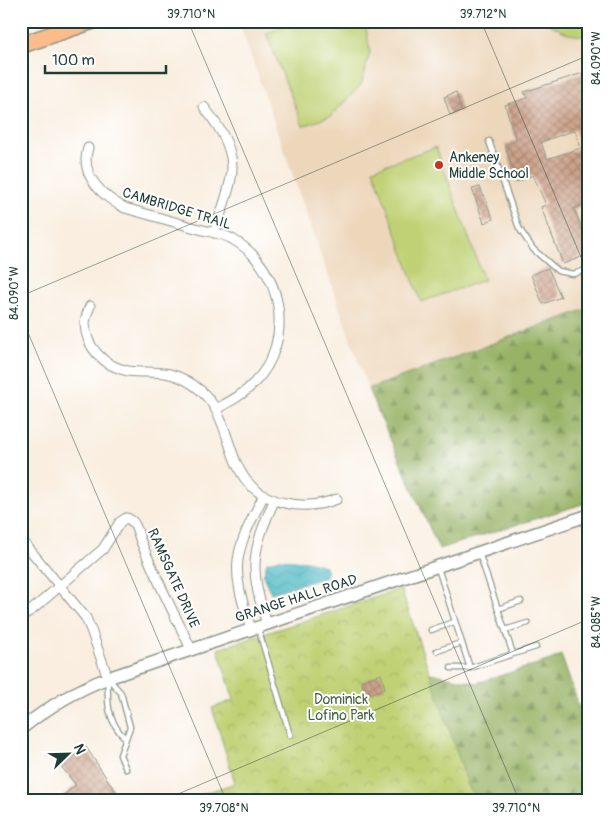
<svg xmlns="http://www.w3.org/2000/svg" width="610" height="821" viewBox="0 0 610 821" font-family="Pangolin,sans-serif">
	<defs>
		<pattern id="forest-firs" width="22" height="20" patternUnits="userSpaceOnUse" patternTransform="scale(1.25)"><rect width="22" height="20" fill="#98b366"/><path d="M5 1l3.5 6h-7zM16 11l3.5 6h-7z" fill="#7b9355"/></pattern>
		<pattern id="park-crowns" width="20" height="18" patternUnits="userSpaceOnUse" patternTransform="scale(1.25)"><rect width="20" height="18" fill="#c0d174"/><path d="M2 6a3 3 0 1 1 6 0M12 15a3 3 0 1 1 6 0" fill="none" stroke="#a5b465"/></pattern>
		<pattern id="water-waves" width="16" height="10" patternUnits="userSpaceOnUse" patternTransform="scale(1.25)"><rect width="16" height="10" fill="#4bb9c5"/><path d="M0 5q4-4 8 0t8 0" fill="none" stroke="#3e98a1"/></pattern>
		<pattern id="building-cross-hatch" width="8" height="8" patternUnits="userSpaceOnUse" patternTransform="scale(1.25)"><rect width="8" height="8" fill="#cda28a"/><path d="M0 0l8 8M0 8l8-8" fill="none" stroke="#a68572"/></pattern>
	</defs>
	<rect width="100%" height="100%" fill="#fff"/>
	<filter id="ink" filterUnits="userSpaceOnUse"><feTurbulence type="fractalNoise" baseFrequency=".02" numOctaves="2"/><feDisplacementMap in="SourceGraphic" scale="10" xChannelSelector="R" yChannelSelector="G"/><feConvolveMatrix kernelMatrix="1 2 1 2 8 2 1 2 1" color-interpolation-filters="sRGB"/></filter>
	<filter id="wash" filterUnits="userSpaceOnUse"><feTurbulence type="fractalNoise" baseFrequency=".0096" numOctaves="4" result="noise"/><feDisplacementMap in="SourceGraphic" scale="20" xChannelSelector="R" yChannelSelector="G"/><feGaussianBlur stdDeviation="1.12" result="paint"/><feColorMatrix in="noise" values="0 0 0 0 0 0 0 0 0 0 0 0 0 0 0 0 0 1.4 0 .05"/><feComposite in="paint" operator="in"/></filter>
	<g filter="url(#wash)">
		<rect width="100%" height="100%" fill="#f9eee0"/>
		<path fill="#edd7bb" d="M242,21H589V308L368,389L239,22Z"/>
		<path fill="#c0d174" stroke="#708754" d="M299,21H365L370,52L361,85L331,116L303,126L266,33Z
			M543,21H589V37L569,34Z
			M436,147L484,280L421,302L373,169Z"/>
		<path fill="url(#forest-firs)" stroke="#5c784d" d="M589,308V502L439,549L368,389Z
			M561,655L589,734V800H313L426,672L477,683L550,660Z"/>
		<path fill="url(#park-crowns)" stroke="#708754" d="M401,589L473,800H185L235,783L212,708L234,700L218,649Z"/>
		<path fill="url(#water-waves)" stroke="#357b7c" d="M280,559L307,561L325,566L327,572L326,577L271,593L263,576L267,562Z"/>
		<g id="blocks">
			<path fill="url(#building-cross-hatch)" fill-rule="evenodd" d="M589,71V202L574,209L584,234L589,231V254L563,264L541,207L546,205L533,175L517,182L505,145L516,140L505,105L527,98L524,92ZM575,130L581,148L547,159L541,142Z
				M456,92L461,110L450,115L444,97Z
				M480,187L493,219L484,223L472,189Z
				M548,268L561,297L543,304L531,275Z
				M381,674L385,688L366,695L361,681Z
				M86,747L121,800H58L76,785L60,765Z"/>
		</g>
	</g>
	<g filter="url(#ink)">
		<use href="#blocks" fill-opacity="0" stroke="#8c968a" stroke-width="1"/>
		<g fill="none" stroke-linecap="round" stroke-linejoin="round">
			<g stroke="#8c968a" stroke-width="7">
				<path id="service" d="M489,141L519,228L533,249L558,271L573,274L589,269
					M438,568L470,668L513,654L479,553
					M498,609L521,601
					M258,628L290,735
					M431,630L454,622
					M505,630L528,623
					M437,651L461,643
					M513,654L536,647
					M451,668H470
					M125,738C107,721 107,701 108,678L121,693L130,727L120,755L126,769"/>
			</g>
			<g stroke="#8c968a" stroke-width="11">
				<path id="minor" d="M204,107C217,124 231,143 232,166C233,183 220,215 214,233
					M88,148C79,175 103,197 125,208C150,215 174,222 199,229C209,232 222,233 232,239C283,267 296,341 254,383C243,395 229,402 216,409
					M90,306C88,311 85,318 85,324C86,348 104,366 128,371C142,373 156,371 170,374C181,377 191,382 200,390C240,424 219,489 285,503C303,507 319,506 337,499
					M21,539L86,618L91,630L108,678
					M21,617L33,609L103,549L120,522L126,518C136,520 137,531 140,539C155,577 174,613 191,649
					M267,624C249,569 251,553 274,501
					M251,629C230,566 233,555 263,497"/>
			</g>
			<g stroke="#8c968a" stroke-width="14">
				<path id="tertiary" d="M21,729C48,707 76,690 108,678L589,515"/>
			</g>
			<g stroke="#8c968a" stroke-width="19">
				<path id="motorway" d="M21,45L92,21"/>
			</g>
			<use href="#service" stroke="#fff" stroke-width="4.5"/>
			<use href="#minor" stroke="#fff" stroke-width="9"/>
			<use href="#tertiary" stroke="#fff" stroke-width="11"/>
			<use href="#motorway" stroke="#fabc8b" stroke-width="16"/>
		</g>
	</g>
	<path fill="none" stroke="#1f3d34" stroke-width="1" stroke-opacity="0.45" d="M188,21L519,800M481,21L589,276M21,296L589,55M21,316L226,800M164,800L589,619"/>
	<circle fill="#c8321e" stroke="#fff" stroke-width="2" cx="439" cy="165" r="5"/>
	<g text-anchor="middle" stroke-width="4" stroke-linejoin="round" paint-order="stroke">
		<g font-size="14" fill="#1f3d34" stroke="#fff" text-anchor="start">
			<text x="449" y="162">Ankeney<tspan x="449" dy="16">Middle School</tspan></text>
		</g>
		<g font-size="14" fill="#1f3d34" stroke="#fff">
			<text transform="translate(177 208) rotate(17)" y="5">CAMBRIDGE TRAIL</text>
			<text transform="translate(174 578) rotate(66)" y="5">RAMSGATE DRIVE</text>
			<text transform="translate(296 598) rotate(-18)" y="5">GRANGE HALL ROAD</text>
		</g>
		<g font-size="14" fill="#476244" stroke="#fff">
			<text x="341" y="704">Dominick<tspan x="341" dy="16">Lofino Park</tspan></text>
		</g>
	</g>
	<rect width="610" height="821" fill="none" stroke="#fff" stroke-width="55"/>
	<g transform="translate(68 754) rotate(67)" stroke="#ffffff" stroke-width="4" paint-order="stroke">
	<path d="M0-4L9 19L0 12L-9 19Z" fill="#1f3d34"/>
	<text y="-8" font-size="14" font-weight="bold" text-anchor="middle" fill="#1f3d34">N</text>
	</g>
	<path d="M45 65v8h121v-8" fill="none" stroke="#1f3d34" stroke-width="2.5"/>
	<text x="52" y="65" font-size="15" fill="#1f3d34" stroke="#ffffff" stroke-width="4" paint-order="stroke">100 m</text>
	<rect x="28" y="28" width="554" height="766" fill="none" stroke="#1f3d34" stroke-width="2"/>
	<g font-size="12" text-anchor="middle" fill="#1f3d34">
		<text x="191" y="18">39.710°N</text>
		<text x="483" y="18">39.712°N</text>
		<text transform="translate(596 58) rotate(-90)" y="4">84.090°W</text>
		<text transform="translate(14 293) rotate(-90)" y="4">84.090°W</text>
		<text transform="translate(596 622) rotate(-90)" y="4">84.085°W</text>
		<text x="224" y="812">39.708°N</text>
		<text x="516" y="812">39.710°N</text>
	</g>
</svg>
